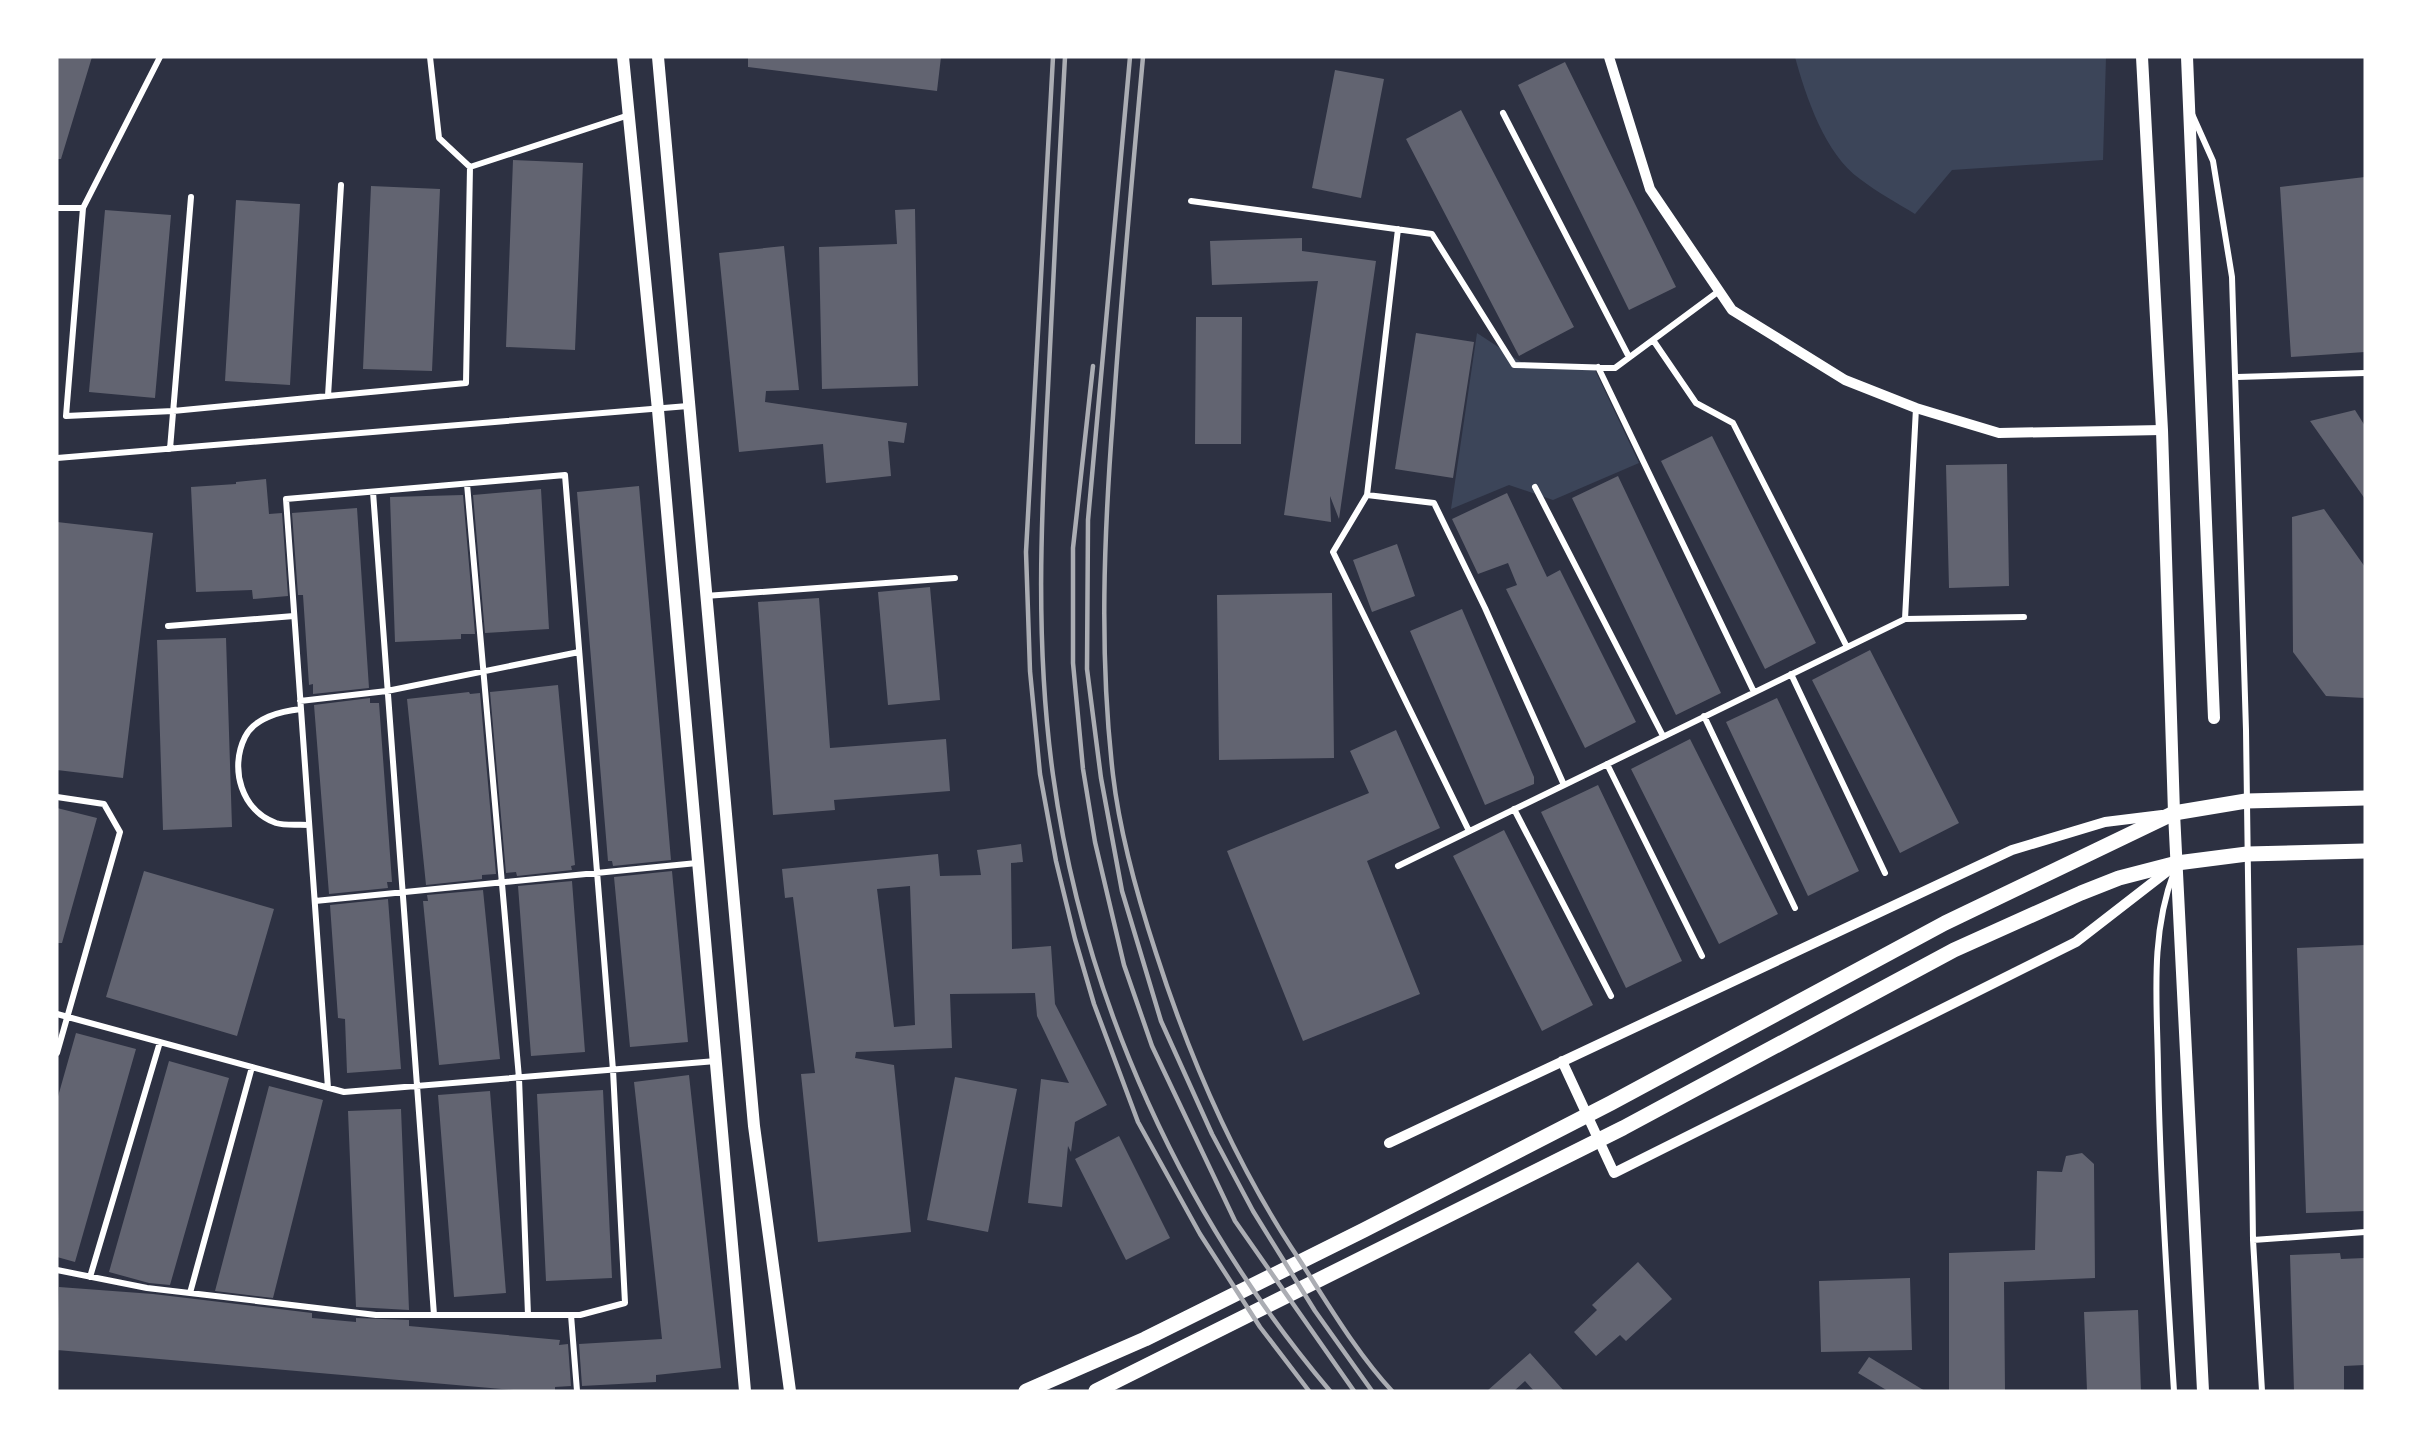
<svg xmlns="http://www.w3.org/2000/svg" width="2422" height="1448" viewBox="0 0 2422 1448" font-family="'Exo 2',sans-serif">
	<rect width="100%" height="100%" fill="#2d3142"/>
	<path fill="#3c4559" d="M1795,57H2106L2103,160L1952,170L1915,214C1897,203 1877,192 1860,179C1825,154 1806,97 1795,57Z
		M1477,333L1527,366L1595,370L1639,463L1553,500L1509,485L1451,509Z"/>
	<path fill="#626471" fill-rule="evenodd" d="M57,57H92L61,159H57Z
		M748,57H941L937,91L748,67Z
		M1565,62L1676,287L1629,310L1518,85Z
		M1335,70L1384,79L1361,198L1312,188Z
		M1461,110L1574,327L1519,356L1406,139Z
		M513,160L583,163L575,350L506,347Z
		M2365,177V352L2291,357L2280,187Z
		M371,186L440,189L432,371L363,369Z
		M236,200L300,204L290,385L225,381Z
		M915,209L918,386L822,389L819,247L897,244L895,210Z
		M105,210L171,215L155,398L89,392Z
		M1302,238V251L1376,261L1339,519L1330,496L1331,522L1284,515L1318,281L1212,285L1210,241Z
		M784,246L799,390L766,391L765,402L907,423L904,443L888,441L891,476L826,483L823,444L739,452L719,253Z
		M1196,317H1242L1241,444H1195Z
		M1416,333L1474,342L1453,478L1395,469Z
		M2355,410L2365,426V499L2310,421Z
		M1712,436L1816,643L1765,669L1661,461Z
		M2007,464L2009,586L1949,588L1946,465Z
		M1618,476L1721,693L1676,715L1572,498Z
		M266,479L269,514L282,513L288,596L253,599L252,590L196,592L191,487L236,484V482Z
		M639,486L671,860L613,866L612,861H608L577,492Z
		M541,489L549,629L485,633L473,495Z
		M1507,493L1547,577L1560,570L1636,722L1585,748L1506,589L1517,585L1508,563L1478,574L1452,519Z
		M463,495L475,634H461V639L395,642L390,497Z
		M357,508L369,688L313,694V684L309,685L303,595H298L292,513Z
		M2324,509L2365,567V698L2326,696L2293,652L2292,517Z
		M57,522L153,533L123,778L57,770Z
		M1397,544L1415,596L1372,612L1353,560Z
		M930,587L940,700L888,705L878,592Z
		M1332,593L1334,758L1219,760L1217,595Z
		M819,598L830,748L946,739L950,791L834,800L835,810L773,815L758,602Z
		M1462,609L1534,777V784L1485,805L1410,631Z
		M226,638L232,827L163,830L157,640Z
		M1870,650L1959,823L1900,853L1812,680Z
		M558,685L575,865L571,866L572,870L517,876L516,872L506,873L490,692Z
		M469,692L470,694L480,693L496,874L482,875V879L426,885L407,699Z
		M370,698V703H379L392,882H387L388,888L329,894L314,705Z
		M1777,698L1859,871L1808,896L1726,722Z
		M1396,730L1440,828L1367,861L1420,994L1303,1041L1227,851L1369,793L1350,751Z
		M1690,739L1778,914L1719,944L1631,769Z
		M1598,785L1682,961L1626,988L1541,812Z
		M57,808L97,818L62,943H57Z
		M1504,830L1593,1005L1542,1031L1453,856Z
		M1021,844L1023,862L1011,863L1012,949L1051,946L1055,1004L1107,1105L1075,1122L1071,1152L1068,1146L1062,1207L1028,1203L1041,1079L1069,1083L1037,1016L1035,993L950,994L952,1048L856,1052L855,1058L894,1065L911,1232L818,1242L801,1074L815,1073L793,897L785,898L782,869L938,854L940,876L981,875L977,850ZM910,886L915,1025L894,1027L877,889Z
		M144,871L274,909L237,1036L106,997Z
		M672,871L688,1042L630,1047L614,877Z
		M572,881L585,1052L531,1056L518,886Z
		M483,890L500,1059L439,1065L423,901H428L427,895Z
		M388,899L401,1069L347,1073L345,1019L338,1018L330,905Z
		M2365,945V1211L2306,1213L2297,948Z
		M76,1033L136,1049L75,1262L57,1257V1100Z
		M169,1061L229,1078L170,1285L149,1283L109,1272Z
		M689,1075L721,1368L656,1375V1382L582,1386L579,1344L662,1339L634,1082Z
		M955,1077L1017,1089L988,1232L927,1220Z
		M269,1086L323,1100L273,1298L215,1291Z
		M603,1090L612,1278L546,1281L537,1094Z
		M490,1091L506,1293L454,1297L438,1095Z
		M401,1109L409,1310L356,1307L348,1111Z
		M1119,1136L1170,1238L1126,1260L1075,1159Z
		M2082,1153L2094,1164L2095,1278L2004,1282L2005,1391H1949V1253L2035,1250L2037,1171L2062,1172L2066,1156Z
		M2340,1253L2341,1259L2365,1258V1365L2344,1366V1391H2294L2290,1255Z
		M1638,1262L1672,1299L1626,1341L1620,1335L1596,1356L1574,1332L1597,1310L1592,1305Z
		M1910,1278L1912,1350L1821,1352L1819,1281Z
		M59,1287L153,1294L312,1313V1318L356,1322V1318L409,1320V1326L560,1340L559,1345L568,1344L571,1386L555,1387V1391H525L57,1350Z
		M2138,1310L2141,1391H2087L2084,1312Z
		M1530,1353L1564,1391H1534L1525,1381L1514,1391H1487Z
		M1869,1357L1925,1391H1888L1858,1373Z"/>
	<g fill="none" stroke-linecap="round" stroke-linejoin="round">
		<path stroke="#fff" stroke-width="6" d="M430,57L439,138L470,167L629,115
			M1503,113L1629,357
			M2192,114L2213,161L2232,277L2246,730L2253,1240L2262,1391
			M1191,201L1432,234L1514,365L1615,368L1719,291
			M57,208H83L160,57
			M83,208L66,416L173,411L328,396L341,185
			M1398,229L1367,495L1333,552L1469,831
			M1653,340L1696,403L1733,423L1847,647
			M1598,367L1754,692
			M2237,377L2365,373
			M328,396L466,383L470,167
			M170,449L191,197
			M57,458L688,406
			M467,484L519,1078L528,1315
			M1535,487L1663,736
			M373,492L434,1315
			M1367,495L1434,503L1485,608L1564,785
			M705,596L955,578
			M1905,619L2024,617
			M168,626L294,616
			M1791,674L1885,873
			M300,701L387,691L579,652
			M301,709C281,711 254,718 245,737C229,769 242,811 276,823C286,826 299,824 309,825
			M1704,716L1795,908
			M1607,764L1702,956
			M57,797L104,804L120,832L57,1053
			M1514,809L1611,996
			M1398,866L1905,619L1916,408
			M315,901L697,863
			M57,1014L344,1092L716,1061
			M2253,1240L2365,1232
			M57,1270L147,1288L376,1315H580L625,1303L613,1070L565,475L286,499L328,1088
			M90,1277L160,1042
			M190,1293L252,1067
			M571,1315L577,1391
			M2174,1391C2167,1283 2160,1175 2158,1067C2157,1000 2150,935 2174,872"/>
		<path stroke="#fff" stroke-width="10" d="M1609,57L1650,189L1732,310L1845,380L1916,408L1999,433L2162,430
			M1562,1061L1614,1173L2076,942L2174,866
			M1389,1143L2012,850L2105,822L2162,815"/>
		<path stroke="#fff" stroke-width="12" d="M623,57L658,410L745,1391
			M658,57L754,1126L790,1391
			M2142,57L2162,430L2174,813L2203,1391
			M2187,57L2214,718"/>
		<path stroke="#fff" stroke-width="15" d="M1026,1391L1145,1339L1364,1230L1611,1103L1945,923L2174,813L2246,801L2365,798
			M1096,1391L1623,1128L1954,950L2081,893L2119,878L2177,863L2247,854L2365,851"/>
		<path stroke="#abadb3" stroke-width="4.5" d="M1053,57L1026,552L1030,671L1040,774L1056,861L1075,939L1094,1004L1138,1122L1200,1234L1260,1327L1309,1391
			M1065,57C1059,167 1053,278 1048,388C1041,517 1035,646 1053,775C1084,1001 1183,1217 1330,1391
			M1130,57L1088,520L1087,669L1101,778L1122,891L1161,1021L1212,1134L1253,1211L1315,1311L1372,1391
			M1143,57C1132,177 1121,296 1113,416C1104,535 1099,655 1113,775C1120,835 1137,895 1156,953C1189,1056 1232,1156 1291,1247C1323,1295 1353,1349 1392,1391
			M1093,366L1073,548V663L1083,769L1095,842L1124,965L1152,1046L1235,1221L1354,1391"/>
	</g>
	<rect width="2422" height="1448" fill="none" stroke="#ffffff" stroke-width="117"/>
</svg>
